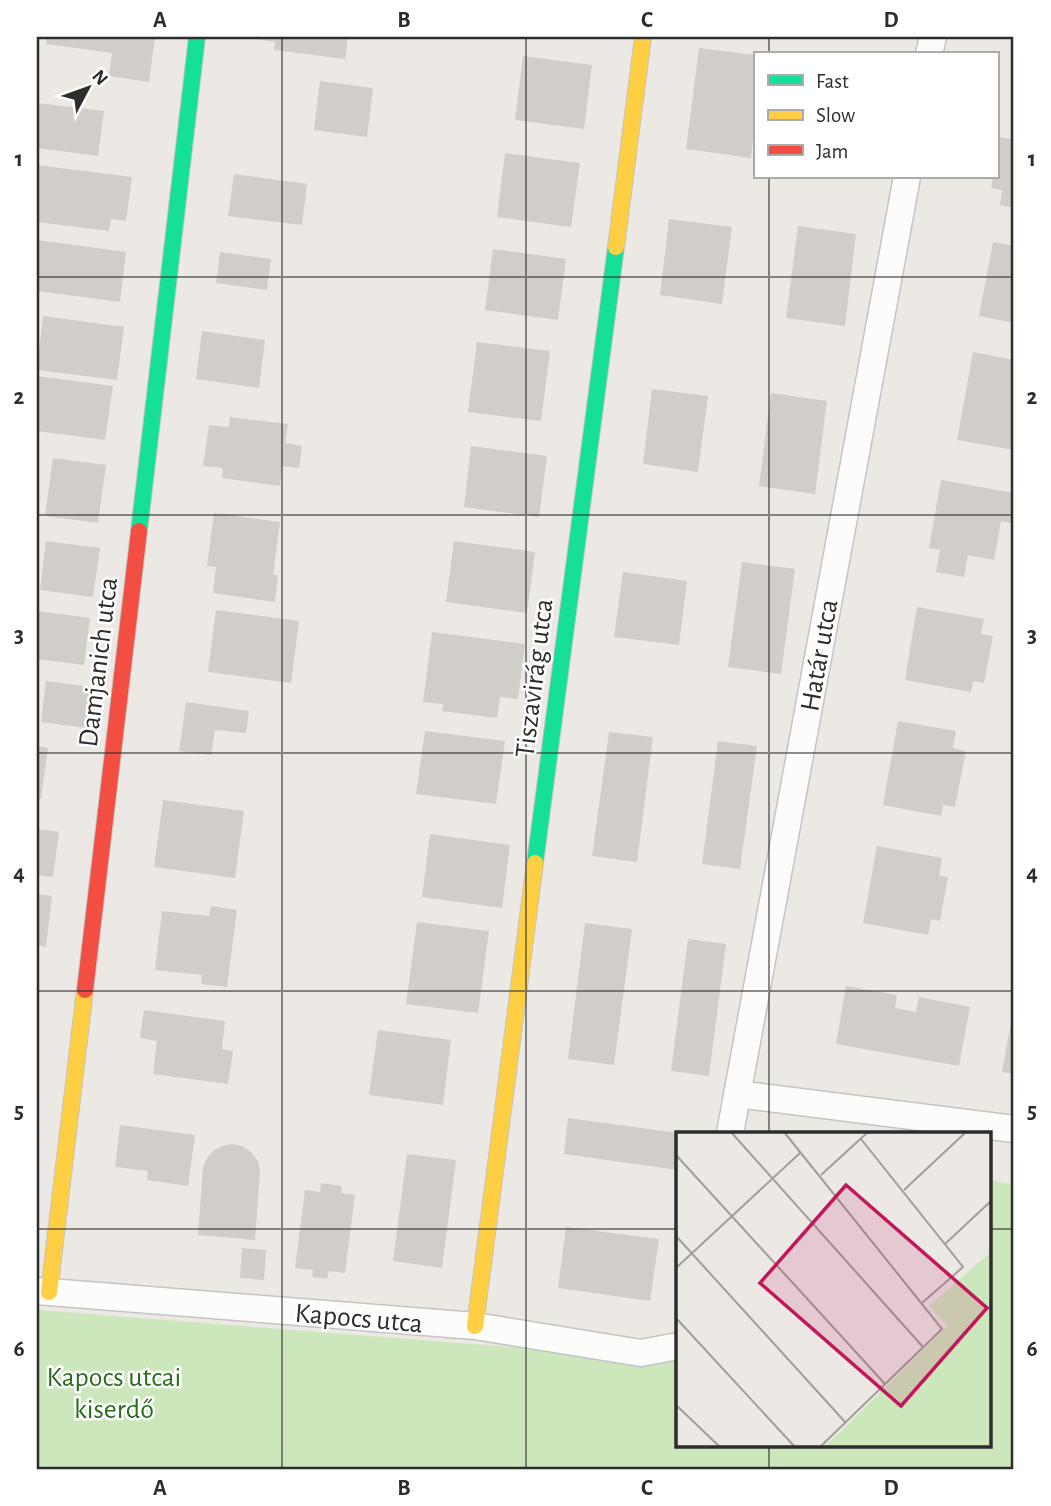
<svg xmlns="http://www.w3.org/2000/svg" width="1051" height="1506" viewBox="0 0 1051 1506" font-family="'Alegreya Sans',sans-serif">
	<rect width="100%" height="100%" fill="#ece8e4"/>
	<path fill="#cce7bc" d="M990,1181L1014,1184V1469H37V1310L678,1360V1445H990Z"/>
	<path fill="#d1ceca" d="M47,37H155L149,82L109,76L112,53L46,44Z
		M250,37H348L345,59L274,50L275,42L250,38Z
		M699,48L755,55V122L751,158L686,149Z
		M523,56L592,65L584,129L515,120Z
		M320,81L373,88L367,137L314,130Z
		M37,103L104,111L98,156L37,148Z
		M1013,132H1014V208L1000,205L1002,190L991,188L993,177H997V156L1000,137L1012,139Z
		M505,153L580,163L571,227L497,217Z
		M37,165L132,177L126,221L111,219L109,231L37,222Z
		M234,174L307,184L302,225L228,216Z
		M669,219L732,227L722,304L660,295Z
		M798,226L856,234L845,326L786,318Z
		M37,240L126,252L120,302L37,291Z
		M993,242L1014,246V323L979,316Z
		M493,249L566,259L558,320L485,310Z
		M220,252L271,259L267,290L216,283Z
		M43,316L124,327L117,380L37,370Z
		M202,331L265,340L259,388L196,379Z
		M477,342L550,351L541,421L468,412Z
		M973,352L1014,360V450L957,440Z
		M37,376L113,386L105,440L37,431Z
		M652,389L708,396L698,472L643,464Z
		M771,393L827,401L815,494L759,486Z
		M230,417L288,424L285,443L302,446L299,468L282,466L280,486L222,478L223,468L203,466L209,425L229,427Z
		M471,446L547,456L539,517L464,507Z
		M53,458L106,465L98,523L45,516Z
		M941,480L1014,493V524L1001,521L994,560L968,555L964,577L936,572L940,550L929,548Z
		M214,513L280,522L273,575H278L275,602L213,593L216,567L207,566Z
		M46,541L100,548L93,597L40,590Z
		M454,541L535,552L527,613L446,602Z
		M742,562L795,569L781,674L728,667Z
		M623,572L687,581L679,645L614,637Z
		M917,607L984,619L981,634L993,636L984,683L973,681L971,692L905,680Z
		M216,610L299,621L291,683L208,672Z
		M37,611L90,618L84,665L37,659Z
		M432,632L525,644L518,699L500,697L497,718L442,711L443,704L423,702Z
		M46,681L92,687L86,728L41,722Z
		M186,702L249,711L246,733L215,730L211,755L179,751Z
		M898,721L956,731L953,748L966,751L955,807L943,805L941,816L883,805Z
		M425,731L505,741L496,804L416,794Z
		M609,732L653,737L637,862L592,856Z
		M718,741L757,746L740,869L702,864Z
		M37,746L48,748L41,799H37Z
		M163,800L244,811L235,878L154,867Z
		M37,829L59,832L53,877L37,875Z
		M430,834L510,845L502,908L422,897Z
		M877,846L942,858L939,876L948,877L940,921L931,919L928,935L863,923Z
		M37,894L52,896L46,947L37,945Z
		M211,906L237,910L227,987L201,984L202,975L155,970L162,911L209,916Z
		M417,922L489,931L478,1013L406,1004Z
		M585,923L632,929L614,1065L568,1059Z
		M688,939L726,944L709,1076L671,1071Z
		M846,986L897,995L895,1008L916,1012L919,997L970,1007L959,1066L836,1044Z
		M144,1010L225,1021L222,1049L233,1051L228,1084L153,1074L157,1041L140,1038Z
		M1013,1010L1014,1011V1074L1002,1072Z
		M378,1030L451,1040L443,1105L369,1095Z
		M568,1118L678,1133V1170L564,1154Z
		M120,1125L195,1135L188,1186L147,1180L148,1171L115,1167Z
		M232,1144L242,1146L251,1152L258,1161L260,1171L255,1240L198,1235L203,1167L207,1158L213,1151L222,1146Z
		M407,1154L456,1160L442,1268L393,1261Z
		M321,1183L342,1186L341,1193L355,1195L345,1273L329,1271L327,1279L312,1277L313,1270L295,1268L305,1190L320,1192Z
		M566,1227L659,1239L650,1301L558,1288Z
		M242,1248L266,1250L264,1280L240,1278Z"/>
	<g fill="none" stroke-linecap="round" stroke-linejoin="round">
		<g stroke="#c5c4c4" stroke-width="29">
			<path id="street" d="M929,54L933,37
				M737,1094L1014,1129
				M730,1133L907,177
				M37,1291L475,1326L641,1353L678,1346"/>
		</g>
		<g stroke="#c5c4c4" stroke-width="18">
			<path id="fast" d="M139,531L197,37
				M535,863L616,247"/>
		</g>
		<g stroke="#c5c4c4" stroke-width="18">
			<path id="slow" d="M616,247L643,37
				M49,1292L85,990
				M475,1326L535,863"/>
		</g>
		<g stroke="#c5c4c4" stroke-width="18">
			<path id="jam" d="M85,990L139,531"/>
		</g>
		<use href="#street" stroke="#fcfcfb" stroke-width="26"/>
		<use href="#fast" stroke="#16e098" stroke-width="16"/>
		<use href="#slow" stroke="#ffcf43" stroke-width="16"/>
		<use href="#jam" stroke="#f24e42" stroke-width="16"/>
	</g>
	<path fill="none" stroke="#2d2d2d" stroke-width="2" stroke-opacity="0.55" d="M282,37V1469M526,37V1469M769,37V54M769,177V1133M37,277H1014M37,515H1014M37,753H1014M37,991H1014M37,1229H678M990,1229H1014M769,1445V1469"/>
	<g text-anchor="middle" stroke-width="5" stroke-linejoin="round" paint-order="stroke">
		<g font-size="28" fill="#2d2d2d" stroke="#fff">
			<text transform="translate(818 655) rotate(-80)" y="10">Határ utca</text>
			<text transform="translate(97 662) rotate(-83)" y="10">Damjanich utca</text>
			<text transform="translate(533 678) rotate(-83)" y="10">Tiszavirág utca</text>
			<text transform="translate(359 1317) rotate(5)" y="10">Kapocs utca</text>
		</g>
		<g font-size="28" fill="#286e1a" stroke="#fff">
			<text x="114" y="1386">Kapocs utcai<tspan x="114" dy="32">kiserdő</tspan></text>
		</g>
	</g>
	<g transform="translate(676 1132)">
		<rect width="315" height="315" fill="#ece8e4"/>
		<path d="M315,120V315H149L271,194L253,174Z" fill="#cce7bc"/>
		<path fill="none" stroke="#a09d9b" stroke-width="2" d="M55,0L247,215M108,0L266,197L144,315M185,7L287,135L246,171M0,23L209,252M145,43L192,0M228,58L290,0M0,104L170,291M269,112L315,69M0,136L124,21M0,186L119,315M0,273L44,315"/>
		<path fill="#c2185b" fill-opacity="0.15" stroke="#c2185b" stroke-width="3.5" d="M170,53L311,176L225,274L84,151Z"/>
		<rect width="315" height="315" fill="none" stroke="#2d2d2d" stroke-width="3.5"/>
	</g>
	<rect width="1051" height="1506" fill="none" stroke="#ffffff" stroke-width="77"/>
	<rect x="754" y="52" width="245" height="126" fill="#ffffff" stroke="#ababab" stroke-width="2"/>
	<rect x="768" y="75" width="35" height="10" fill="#16e098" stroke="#ababab" stroke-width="2"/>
	<text x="816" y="88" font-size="21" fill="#2d2d2d">Fast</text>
	<rect x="768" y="110" width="35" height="10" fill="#ffcf43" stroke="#ababab" stroke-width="2"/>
	<text x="816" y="122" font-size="21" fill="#2d2d2d">Slow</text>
	<rect x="768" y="145" width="35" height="10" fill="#f24e42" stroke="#ababab" stroke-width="2"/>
	<text x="816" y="158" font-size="21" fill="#2d2d2d">Jam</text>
	<g transform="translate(88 88) rotate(49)" stroke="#ffffff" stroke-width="5" paint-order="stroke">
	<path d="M0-5L12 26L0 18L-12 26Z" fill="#2d2d2d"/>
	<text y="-10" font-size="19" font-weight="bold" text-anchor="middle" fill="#2d2d2d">N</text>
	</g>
	<rect x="38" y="38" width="974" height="1430" fill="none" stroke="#2d2d2d" stroke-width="2.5"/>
	<g font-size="23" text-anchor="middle" font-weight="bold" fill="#2d2d2d">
		<text x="160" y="27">A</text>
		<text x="404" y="27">B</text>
		<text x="647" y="27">C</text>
		<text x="891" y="27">D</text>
		<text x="19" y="166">1</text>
		<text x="1032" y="166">1</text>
		<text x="19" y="404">2</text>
		<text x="1032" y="404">2</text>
		<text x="19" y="642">3</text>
		<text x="1032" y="642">3</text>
		<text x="19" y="880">4</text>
		<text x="1032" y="880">4</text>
		<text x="19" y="1118">5</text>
		<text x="1032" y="1118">5</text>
		<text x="19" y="1356">6</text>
		<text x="1032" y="1356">6</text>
		<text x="160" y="1495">A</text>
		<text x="404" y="1495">B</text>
		<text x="647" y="1495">C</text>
		<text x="891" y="1495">D</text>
	</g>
</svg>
